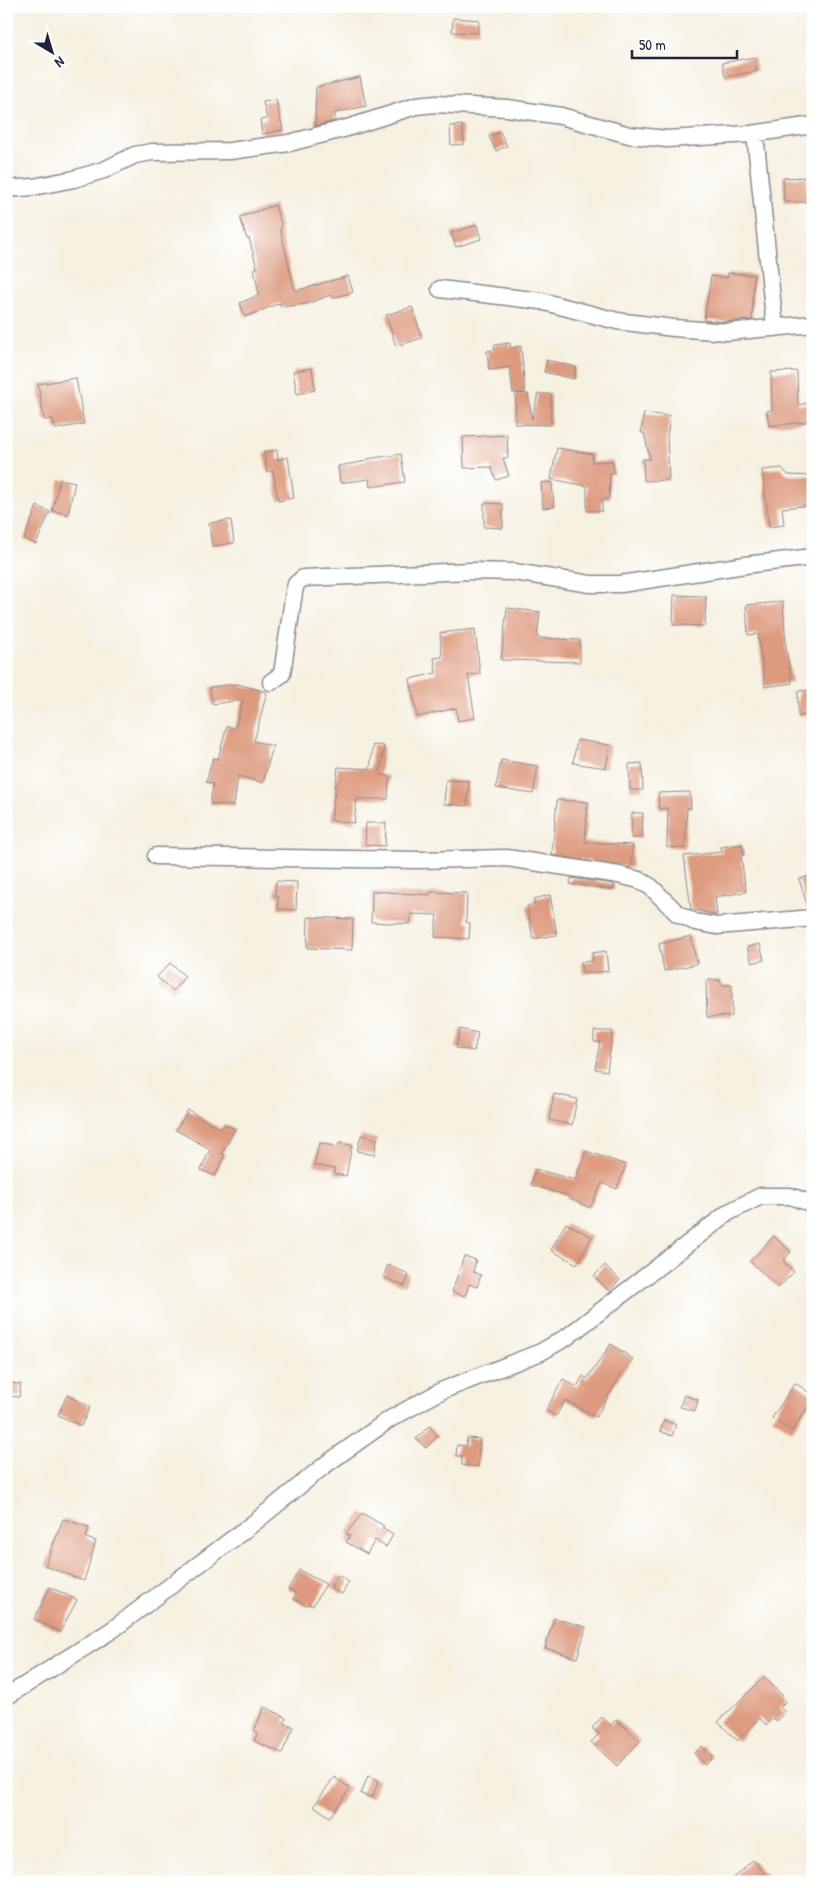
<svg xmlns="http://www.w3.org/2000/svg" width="819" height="1888" viewBox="0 0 819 1888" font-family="'Patrick Hand',sans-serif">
	<rect width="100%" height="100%" fill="#fff"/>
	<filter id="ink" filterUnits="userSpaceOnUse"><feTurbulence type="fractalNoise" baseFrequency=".02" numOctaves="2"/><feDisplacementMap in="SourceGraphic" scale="10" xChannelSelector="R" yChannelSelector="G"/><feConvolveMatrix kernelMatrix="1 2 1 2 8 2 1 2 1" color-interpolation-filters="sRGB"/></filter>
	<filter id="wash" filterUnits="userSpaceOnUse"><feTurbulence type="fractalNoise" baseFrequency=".0096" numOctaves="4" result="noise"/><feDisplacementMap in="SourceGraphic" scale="20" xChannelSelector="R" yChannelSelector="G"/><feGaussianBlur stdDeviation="1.12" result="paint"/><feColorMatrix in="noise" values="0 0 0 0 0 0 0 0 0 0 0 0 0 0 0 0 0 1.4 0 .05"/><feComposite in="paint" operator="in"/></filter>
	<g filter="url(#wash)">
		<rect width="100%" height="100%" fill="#f6f0e0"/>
		<g id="blocks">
			<path fill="#dd9a7e" d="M453,18L479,20L478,33L452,32Z
				M754,57L757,71L725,77L722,63Z
				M360,77L366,106L335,113V121L315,126L316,87Z
				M276,100L283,130L262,134L260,120L267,119L263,102Z
				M462,125L464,144L451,145L450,126Z
				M500,132L507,146L496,151L489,136Z
				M807,177V202H784L783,178Z
				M275,205L282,227L280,228L295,291L348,276L353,292L332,298L331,295L306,304L281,307L280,303L245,317L240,303L259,295L254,269L257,268L249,238L247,239L240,217Z
				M477,225L481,239L456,247L451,233Z
				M728,273L754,275L752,320L728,322L704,320L711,276L727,278Z
				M412,307L422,338L396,346L386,315Z
				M510,343V348L521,346L525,392L513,393L510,367L489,370L487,351L495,350L494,345Z
				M547,360L576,367L574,379L544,372Z
				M312,368L315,390L297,394L293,371Z
				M797,371L798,405L813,402V421L769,426L767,411L772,410L771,372Z
				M76,378L84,424L55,429L53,419L44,420L38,384Z
				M516,393L528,394L532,419L538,394H551V425L515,424Z
				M644,413L670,416L667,437L669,480L644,481L643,459H650L644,433H641Z
				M507,435L508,458H503L509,476L496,480L491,467L464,468L463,437Z
				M557,448L593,454L592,462L613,461L614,474H610L609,499H602V511H587V486L551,479Z
				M277,450L278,460L288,457L294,498L278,501L273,471L267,472L264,452Z
				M401,454L405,482L370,487L369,479L340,483L338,466L367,461V459Z
				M782,468L788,475L813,476V505L782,508L784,525L769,527L762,470Z
				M60,479L75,482L68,514L52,511Z
				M552,482L554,507L543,508L541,483Z
				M484,503L503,504V528L484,527Z
				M37,506L50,512L36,544L24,539Z
				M231,520L234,543L212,546L209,523Z
				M674,595L706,596L705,626L673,625Z
				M783,602L786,647L792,683L765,687L758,634L748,635L746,605Z
				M507,608L540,612L537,638L580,640V662L501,660Z
				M475,629L480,674L468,675L475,718L458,721L456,708L417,717L410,679L436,673L434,658L442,657L440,633Z
				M237,684L267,692L254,741L273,746L263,783L238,776L234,806L210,804L213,784L206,782L213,758L218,759L227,726L235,728L243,700L212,704L210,687Z
				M813,690V715L798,716V691Z
				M577,740L610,745L606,768L573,763Z
				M373,745L384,746L380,775L389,776L388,799H357L354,823L331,820L338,767L370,769Z
				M501,760L538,766L533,794L496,788Z
				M642,763L643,790H630L629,764Z
				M446,780L469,781L467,806L444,804Z
				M690,792L691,808H687L685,848L667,847L668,808L659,809L658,793Z
				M557,800L588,802L585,842L633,845L631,868L552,855Z
				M632,813H643L642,838H631Z
				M366,823H386L385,846L365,845Z
				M742,844L744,855L741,856L746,892L715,897L717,915L691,909L684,856L722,852L721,847Z
				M813,875V908H808L799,879Z
				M571,878L614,884V890L570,884Z
				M276,881L297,882L296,910L278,909V896H275Z
				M372,891L430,895V892L467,893L466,922L470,923L469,939L435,937L437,915L411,914L410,924L371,922Z
				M550,895L557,935L533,939L527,906L535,904L534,899Z
				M308,917L353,919L352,950L307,948Z
				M691,936L697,964L664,971L659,944Z
				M760,944L764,960L752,963L747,947Z
				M606,951L608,971L583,974L581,962L593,961L592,953Z
				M170,963L185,976L173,991L157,977Z
				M706,980H720L722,985H732V1016L707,1017Z
				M460,1029L478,1033L474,1051L456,1048Z
				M594,1031H613L607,1071L595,1069L600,1042H594Z
				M554,1094L577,1099L572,1125L549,1120Z
				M188,1110L221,1129L224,1124L235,1129L222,1154L225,1155L215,1176L201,1170L210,1149L176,1130Z
				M361,1135L377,1139L374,1155L357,1151Z
				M319,1143L338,1147L339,1143L352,1145L346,1176L334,1174L335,1169L314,1165Z
				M586,1151L626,1165L617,1189L602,1183L590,1208L568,1198L569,1196L531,1185L535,1169L575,1180Z
				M566,1223L592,1237L577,1264L551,1250Z
				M774,1236L791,1252L783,1261L794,1272L778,1288L750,1261Z
				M464,1256L476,1260L473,1272L481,1275L477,1287L469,1284L465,1296L452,1292Z
				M388,1265L409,1274L405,1286L383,1277Z
				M605,1265L620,1280L609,1291L594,1276Z
				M611,1344L633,1359L621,1374L596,1417L565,1400L556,1416L546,1410L563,1379L577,1387L583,1376L587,1379Z
				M10,1383L21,1384L19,1397L8,1396Z
				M795,1383L813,1395V1399L792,1431L772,1418Z
				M67,1395L90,1407L81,1426L58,1415Z
				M684,1395L698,1400L695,1411L680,1407Z
				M664,1420L676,1425L672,1436L660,1431Z
				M429,1426L438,1436L426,1448L416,1439Z
				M467,1438L480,1439L478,1467L462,1465V1456H456L457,1445L466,1446Z
				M362,1513L384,1526L382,1528L393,1535L386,1547L375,1540L367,1554L346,1542L350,1536L346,1534Z
				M63,1519L89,1527L86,1538L96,1541L84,1581L45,1566Z
				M299,1570L326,1584L313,1606L308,1604L307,1606L293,1599L296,1593L288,1589Z
				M338,1575L349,1582L342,1594L330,1588Z
				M50,1587L77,1600L60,1632L34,1619Z
				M554,1618L586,1627L577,1658L545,1648Z
				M764,1677L787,1700L780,1707L785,1712L777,1721L773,1718L766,1725L759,1718L738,1741L718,1722Z
				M264,1707L282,1715L286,1718L284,1723L294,1727L282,1753L254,1741L258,1733L254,1731Z
				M602,1717L611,1725L616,1719L640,1741L617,1766L591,1742L599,1734L592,1728Z
				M702,1746L713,1757L705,1765L694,1753Z
				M368,1776L379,1780L372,1798L361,1794Z
				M334,1777L350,1788L330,1817L314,1806Z
				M753,1860L772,1882H728Z"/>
		</g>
	</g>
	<g filter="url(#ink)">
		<use href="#blocks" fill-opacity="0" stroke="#8c898e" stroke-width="1"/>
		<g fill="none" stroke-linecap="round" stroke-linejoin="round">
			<g stroke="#8c898e" stroke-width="19">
				<path id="street" d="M755,134L775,328
					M6,189L33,187L74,179L104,170L135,155L152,152L230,151L289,143L347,128L416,106L436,104L507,108L561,116L629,135L667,139L751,134L813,125
					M440,289L541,301L617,321L674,328L728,332L813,324
					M271,682L282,674L294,592L296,584L303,578L471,571L514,572L590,584H621L745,565L813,557
					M156,856L419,860L507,858L619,875L639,880L651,887L678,914L695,922L717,926L813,918
					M6,1697L112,1630L255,1522L325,1465L390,1419L441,1391L541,1352L567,1337L729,1212L761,1196H790L813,1204"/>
			</g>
			<use href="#street" stroke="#fff" stroke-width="16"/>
		</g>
	</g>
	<rect width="819" height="1888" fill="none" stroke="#fff" stroke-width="25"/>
	<g transform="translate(52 52) rotate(142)" stroke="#ffffff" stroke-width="4" paint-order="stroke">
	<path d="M0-4L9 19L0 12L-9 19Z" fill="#22223b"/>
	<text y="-8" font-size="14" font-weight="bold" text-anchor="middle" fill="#22223b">N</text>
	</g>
	<path d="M632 50v8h105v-8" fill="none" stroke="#22223b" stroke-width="2.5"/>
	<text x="639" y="50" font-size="15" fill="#22223b" stroke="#ffffff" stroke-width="4" paint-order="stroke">50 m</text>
</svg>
